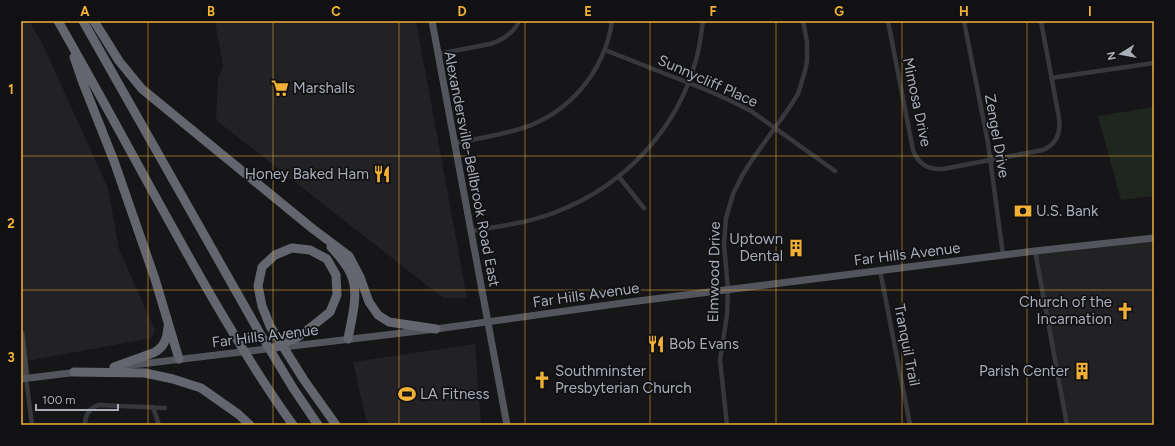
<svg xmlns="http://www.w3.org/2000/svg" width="1175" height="446" viewBox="0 0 1175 446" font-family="Figtree,sans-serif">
	<rect width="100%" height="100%" fill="#161618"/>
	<path fill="#222225" d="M21,21H29L42,43L108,188L119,249L155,330L152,338L21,362Z
		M215,21H416L467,298H443L216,120L218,79L223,66Z
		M1154,238V425H1067L1035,251Z
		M475,344L481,425H370L366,420L353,362Z"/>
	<path fill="#1e261f" d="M1154,107V196L1121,200L1098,116Z"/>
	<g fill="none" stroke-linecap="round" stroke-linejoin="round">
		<path stroke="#37383d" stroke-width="4.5" d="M888,21L913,150C918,164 929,170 943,169L1043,150C1057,144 1061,133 1059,118L1041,21
			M964,21L988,143L1003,255
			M605,50L704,89L727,99L751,111L835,171
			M438,54L490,44C502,40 514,33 519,21
			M1051,78L1154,63
			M455,143C477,139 501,135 523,128C571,112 605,70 612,21
			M619,177L644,208
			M471,231C499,226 529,223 556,212C624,186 677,130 696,60C700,47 701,34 703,21
			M1035,251L1067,425
			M880,270L910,425
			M26,378L32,425
			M153,407L159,425
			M85,425C85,415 89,408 99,405L165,408
			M727,425L720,360L727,315L728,290L724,244L726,218L733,194L743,174L754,157L787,111L798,94L805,71L807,61V42L803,21"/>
		<path stroke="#45474d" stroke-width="7" d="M21,334L26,378"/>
		<path stroke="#53555c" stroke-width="7" d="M432,21L507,425
			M124,366L436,329L630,302L1035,251L1154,238
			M21,379L78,372"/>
		<path stroke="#63666e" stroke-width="9" d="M58,21C111,113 160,208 213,299C238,342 264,385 293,425
			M83,21L258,330L293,388L318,425
			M94,21L119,61L142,89L313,229L349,256L360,277L369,302L378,315L389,322L436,329
			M74,57L83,83L114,161L155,279L179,359
			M331,247C339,256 348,265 352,277C359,295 351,321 348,339
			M273,348L298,337L315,324L330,312L337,295L336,275L327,259L310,250L292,248L275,255L262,267L258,286L262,306L270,326L304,380L336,425
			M114,367L153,353C164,348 167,339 168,327
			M74,372L145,373L173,379L201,388L238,414L250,425"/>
	</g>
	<path fill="none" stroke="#f2b134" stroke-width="1" stroke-opacity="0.55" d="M148,21V425M273,21V425M399,21V425M525,21V425M650,21V425M776,21V425M902,21V425M1027,21V425M21,156H1154M21,290H1154"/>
	<defs>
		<g id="supermarket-bare" transform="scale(1.38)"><path d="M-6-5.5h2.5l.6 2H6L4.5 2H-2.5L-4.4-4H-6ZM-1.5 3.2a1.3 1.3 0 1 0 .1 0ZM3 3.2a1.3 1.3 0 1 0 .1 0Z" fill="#f2b134" stroke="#111113" stroke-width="2.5" paint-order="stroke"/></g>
		<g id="restaurant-bare" transform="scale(1.38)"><path d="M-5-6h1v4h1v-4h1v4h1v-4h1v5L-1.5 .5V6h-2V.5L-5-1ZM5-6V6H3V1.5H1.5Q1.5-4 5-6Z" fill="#f2b134" stroke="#111113" stroke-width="2.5" paint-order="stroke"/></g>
		<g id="bank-bare" transform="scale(1.38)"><path d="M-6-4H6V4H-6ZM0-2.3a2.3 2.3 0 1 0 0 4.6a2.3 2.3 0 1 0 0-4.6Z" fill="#f2b134" stroke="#111113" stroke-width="2.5" paint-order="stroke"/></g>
		<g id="building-bare" transform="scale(1.38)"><path d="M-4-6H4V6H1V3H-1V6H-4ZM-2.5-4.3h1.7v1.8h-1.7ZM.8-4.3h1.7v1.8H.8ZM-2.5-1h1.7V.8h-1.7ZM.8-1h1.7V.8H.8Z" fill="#f2b134" stroke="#111113" stroke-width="2.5" paint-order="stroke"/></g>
		<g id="church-bare" transform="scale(1.38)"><path d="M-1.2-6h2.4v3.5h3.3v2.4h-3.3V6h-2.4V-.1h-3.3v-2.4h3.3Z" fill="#f2b134" stroke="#111113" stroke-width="2.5" paint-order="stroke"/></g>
		<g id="stadium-bare" transform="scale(1.38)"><path d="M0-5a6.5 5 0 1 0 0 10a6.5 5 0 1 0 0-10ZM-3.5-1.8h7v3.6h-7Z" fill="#f2b134" stroke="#111113" stroke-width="2.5" paint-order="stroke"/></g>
	</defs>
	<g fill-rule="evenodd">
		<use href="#supermarket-bare" x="280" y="88"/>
		<use href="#restaurant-bare" x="382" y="174"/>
		<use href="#bank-bare" x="1023" y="211"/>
		<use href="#building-bare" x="796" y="248"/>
		<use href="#church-bare" x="1125" y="311"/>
		<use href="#restaurant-bare" x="656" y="344"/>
		<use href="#building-bare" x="1082" y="371"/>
		<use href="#church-bare" x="542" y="380"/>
		<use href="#stadium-bare" x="407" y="394"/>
	</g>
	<g text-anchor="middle" stroke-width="3.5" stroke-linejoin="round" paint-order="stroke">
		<g font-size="15" fill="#a8adb8" stroke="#111113">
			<text transform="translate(708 81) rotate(24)" y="5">Sunnycliff Place</text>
			<text transform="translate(917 102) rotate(78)" y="5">Mimosa Drive</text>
			<text transform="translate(997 136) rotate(80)" y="5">Zengel Drive</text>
			<text transform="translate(472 169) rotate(79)" y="5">Alexandersville-Bellbrook Road East</text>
			<text transform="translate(907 254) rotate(-7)" y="5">Far Hills Avenue</text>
			<text transform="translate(714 272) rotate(-89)" y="5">Elmwood Drive</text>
			<text transform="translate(586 295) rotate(-8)" y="5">Far Hills Avenue</text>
			<text transform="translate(265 336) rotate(-7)" y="5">Far Hills Avenue</text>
			<text transform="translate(907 345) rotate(79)" y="5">Tranquil Trail</text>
		</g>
		<g font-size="15" fill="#a8adb8" stroke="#111113" text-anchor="start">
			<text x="293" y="93">Marshalls</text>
			<text x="369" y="179" text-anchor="end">Honey Baked Ham</text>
			<text x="1036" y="216">U.S. Bank</text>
			<text x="783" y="244" text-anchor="end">Uptown<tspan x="783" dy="17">Dental</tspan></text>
			<text x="1112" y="307" text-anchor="end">Church of the<tspan x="1112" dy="17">Incarnation</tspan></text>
			<text x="669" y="349">Bob Evans</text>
			<text x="555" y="376">Southminster<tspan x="555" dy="17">Presbyterian Church</tspan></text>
			<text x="1069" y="376" text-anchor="end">Parish Center</text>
			<text x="420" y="399">LA Fitness</text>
		</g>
	</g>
	<rect width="1175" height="446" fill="none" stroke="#111113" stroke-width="44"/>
	<g transform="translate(1121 54) rotate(259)" stroke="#111113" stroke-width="3" paint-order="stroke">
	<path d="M0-3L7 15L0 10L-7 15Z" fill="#a8adb8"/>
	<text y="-6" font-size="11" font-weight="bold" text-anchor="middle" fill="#a8adb8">N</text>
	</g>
	<path d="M36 404v6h82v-6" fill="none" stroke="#a8adb8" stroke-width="2"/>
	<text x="42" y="404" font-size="12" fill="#a8adb8" stroke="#111113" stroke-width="3" paint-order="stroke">100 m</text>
	<rect x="22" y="22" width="1131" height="402" fill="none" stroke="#f2b134" stroke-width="1.5"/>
	<g font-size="13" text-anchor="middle" font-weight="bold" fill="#f2b134">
		<text x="85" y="16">A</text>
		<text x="211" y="16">B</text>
		<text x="336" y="16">C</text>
		<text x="462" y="16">D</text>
		<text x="588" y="16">E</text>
		<text x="713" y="16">F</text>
		<text x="839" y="16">G</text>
		<text x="964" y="16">H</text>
		<text x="1090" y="16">I</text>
		<text x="11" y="94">1</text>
		<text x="11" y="228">2</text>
		<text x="11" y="362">3</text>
	</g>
</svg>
